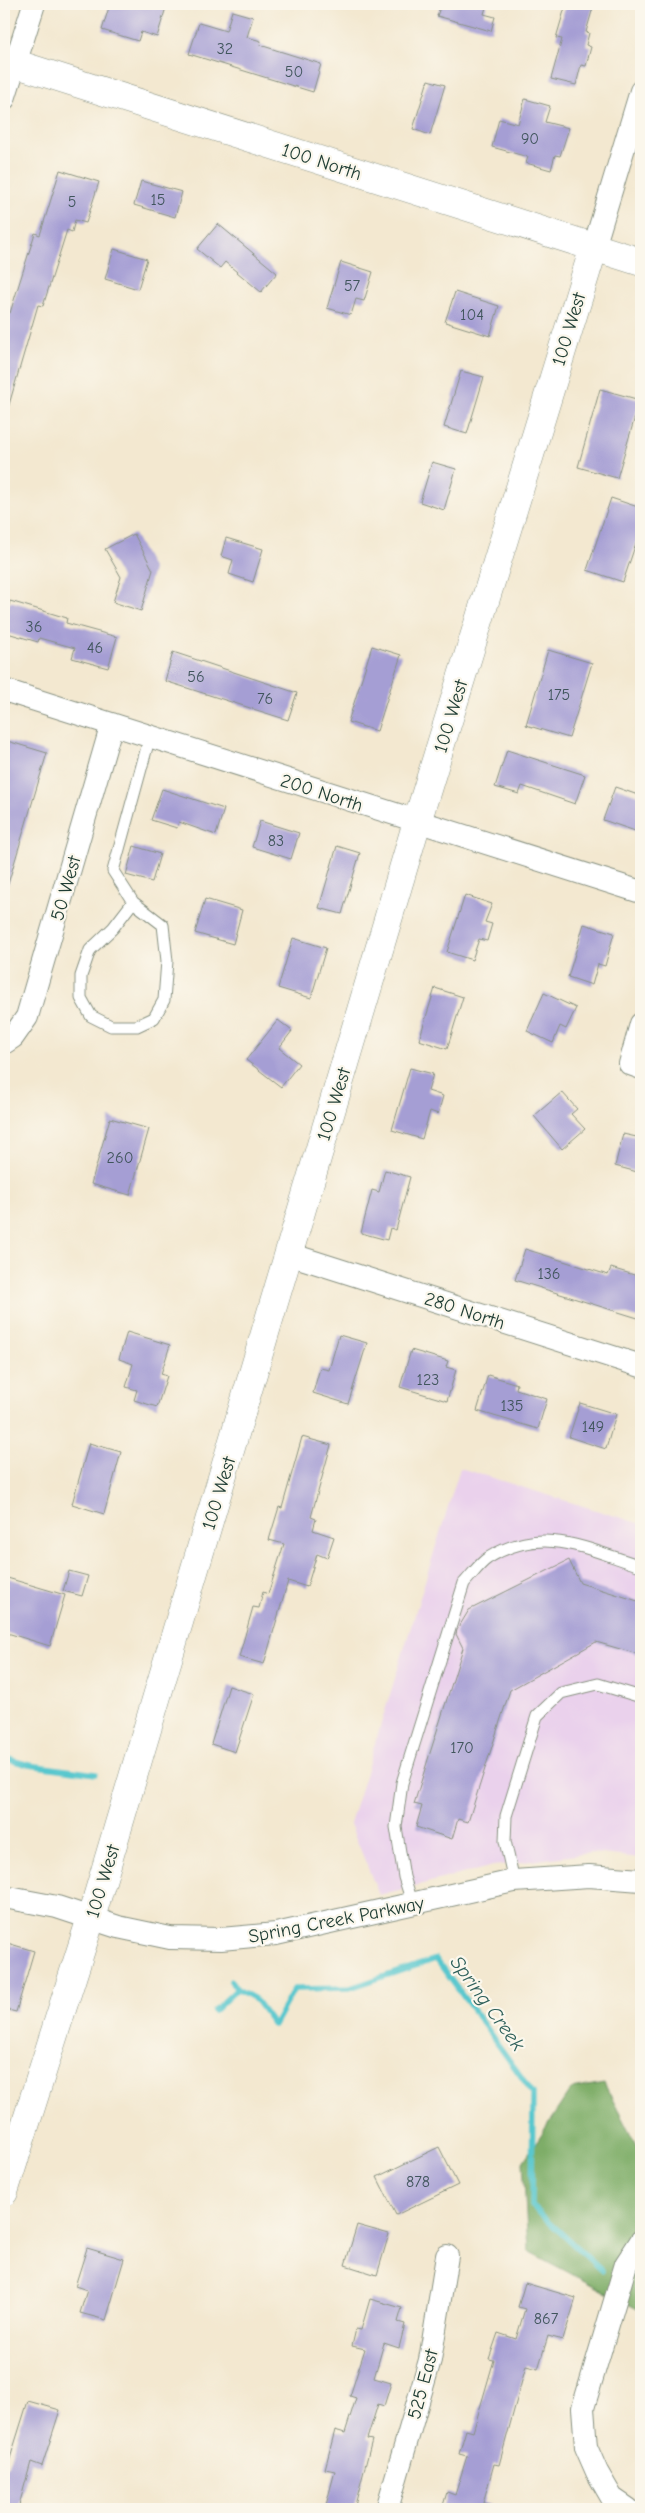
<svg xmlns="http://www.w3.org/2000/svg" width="645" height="2513" viewBox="0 0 645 2513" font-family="'Comic Neue',sans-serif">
	<rect width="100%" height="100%" fill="#fbf7ec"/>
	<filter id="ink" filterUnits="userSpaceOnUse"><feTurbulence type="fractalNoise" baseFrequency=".02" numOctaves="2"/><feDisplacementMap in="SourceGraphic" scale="10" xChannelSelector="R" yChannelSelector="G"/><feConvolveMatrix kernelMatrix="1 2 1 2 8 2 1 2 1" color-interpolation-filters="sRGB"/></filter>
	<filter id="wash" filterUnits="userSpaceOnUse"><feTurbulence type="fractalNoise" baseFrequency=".0096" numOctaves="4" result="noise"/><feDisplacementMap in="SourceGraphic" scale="20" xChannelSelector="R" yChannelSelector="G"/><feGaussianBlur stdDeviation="1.12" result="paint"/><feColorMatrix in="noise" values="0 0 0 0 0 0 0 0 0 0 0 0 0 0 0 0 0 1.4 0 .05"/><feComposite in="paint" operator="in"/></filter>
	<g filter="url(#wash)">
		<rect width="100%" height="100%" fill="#f3e8d0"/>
		<path fill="#ead1ec" d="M460,1468L641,1524V1858L591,1853L493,1866L379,1895L350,1824Z"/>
		<path fill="#7ead67" stroke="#4e754e" d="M604,2083L639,2151L641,2161V2222L634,2238L641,2246V2311L528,2251L523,2162L571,2089Z"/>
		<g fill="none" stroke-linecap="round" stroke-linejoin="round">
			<path stroke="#59c7ce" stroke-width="5.5" d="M4,1758L29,1765L96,1774
				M231,1981L237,1989
				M214,2011L237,1989L255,1999L274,2025L294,1989L350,1988L436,1959L533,2093L532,2206L602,2271"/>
		</g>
		<g id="blocks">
			<path fill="#a59ed4" d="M110,4H167L157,37L141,32L138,41L102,30Z
				M441,4H487L484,14L495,17L491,31L437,16Z
				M566,4H594L586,32L589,33L586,45L591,47L586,66L581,65L576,85L551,79L562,39L556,38Z
				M232,11L253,17L247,37L261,41L260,45L321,64L313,92L189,54L199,23L226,31Z
				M428,80L445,85L430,135L413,129Z
				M525,99L550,106L545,122L569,128L560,156L555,155L551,170L526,163L528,157L492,147L499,119L518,124Z
				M60,170L99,182L86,223L75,220L72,232L67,230L43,306L38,305L8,408H4V321L7,312L10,313L35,233L40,235Z
				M141,181L182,192L175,217L134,205Z
				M218,224L277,273L261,292L225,262L220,268L197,249Z
				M114,249L147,259L138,289L105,279Z
				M341,262L373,272L364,301L356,299L351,315L327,308Z
				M455,292L499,306L490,336L445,322Z
				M461,371L484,377L467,434L444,427Z
				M600,389L640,400L617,478L578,467Z
				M432,462L456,469L444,510L420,502Z
				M611,498L641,508V541L637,540L623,582L587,570Z
				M134,534L153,570L141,611L113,602L121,577L105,549Z
				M226,538L263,549L253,582L229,574L233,560L221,556Z
				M10,601L67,618L66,623L117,637L108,668L72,658L75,648L39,638L38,642L4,632V621Z
				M372,646L401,655L377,731L348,722Z
				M548,650L592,663L569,738L526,725Z
				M173,652L297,693L288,720L165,681Z
				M4,740L47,753L8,884L4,883Z
				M507,750L585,775L575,804L522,786L519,794L495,787Z
				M615,787L641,796V833L603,820Z
				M162,789L224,809L216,835L179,822L177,828L151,820Z
				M260,821L299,833L291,859L252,847Z
				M134,846L160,854L152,882L126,875Z
				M337,846L360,853L342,914L319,908Z
				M465,895L492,904L485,922L492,924L487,941L479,939L472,960L447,952Z
				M205,899L242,910L233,944L195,933Z
				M584,924L614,933L605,966L598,964L592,985L568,977Z
				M293,938L326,948L311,998L278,988Z
				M435,988L463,997L447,1049L419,1040Z
				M544,993L576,1008L566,1029L560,1026L553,1043L527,1031Z
				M278,1020L292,1031L279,1048L299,1064L281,1087L246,1060Z
				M410,1068L433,1074L428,1091L443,1096L438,1114L430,1111L422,1139L392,1130Z
				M562,1092L577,1109L571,1114L585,1129L562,1149L534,1116Z
				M110,1118L149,1129L130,1195L91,1184Z
				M623,1134L641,1138V1173L615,1166Z
				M385,1170L410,1177L396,1230L390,1228L387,1240L361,1233L372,1190L379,1192Z
				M525,1249L608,1275L611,1268L641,1277V1319L515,1280Z
				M127,1332L170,1345L161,1374L167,1376L157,1407L134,1400L137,1390L126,1387L133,1364L119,1359Z
				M339,1335L367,1343L348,1404L313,1393L320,1368L329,1370Z
				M411,1350L448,1361L446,1367L456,1370L447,1401L400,1387Z
				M488,1375L517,1384L516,1389L547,1399L538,1429L477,1411Z
				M580,1403L616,1414L606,1449L569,1437Z
				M302,1437L331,1445L311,1517L316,1519L313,1530L334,1537L327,1558L317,1554L307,1587L288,1581L264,1664L239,1657L253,1607L259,1608L263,1592L268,1594L284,1544L269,1540L279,1507L282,1508Z
				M89,1443L121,1452L104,1514L72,1504Z
				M569,1560L580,1583L641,1602V1655L596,1642L510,1690L468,1822L458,1819L452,1839L416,1827L422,1806L414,1804L463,1648L456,1634L457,1630L469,1610Z
				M69,1571L88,1576L82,1596L63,1591Z
				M4,1577L65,1595L50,1646L4,1632Z
				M229,1686L254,1694L235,1752L211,1744Z
				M4,1942L34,1951L16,2012L4,2009Z
				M439,2147L458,2185L396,2215L377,2177Z
				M357,2225L389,2234L377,2275L345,2265Z
				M87,2248L124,2259L106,2320L80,2313L87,2290L75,2286Z
				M525,2283L576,2298L563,2340L548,2336L538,2369L526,2366L499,2465L494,2464L483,2503L491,2505L490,2509H442L447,2492L455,2495L467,2456L459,2454L466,2430L473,2432L494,2360L489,2359L498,2333L516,2339L525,2309L518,2307Z
				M370,2299L402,2308L398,2322L405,2324L399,2348L384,2343L374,2378L391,2383L384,2406L378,2404L367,2439L372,2440L354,2509H325L335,2471L325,2469L335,2430L345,2433L356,2398L350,2396L365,2349L352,2346L356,2329L361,2330Z
				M28,2401L60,2410L42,2466L31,2462L18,2509H4V2467L7,2468Z"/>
		</g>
	</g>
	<g filter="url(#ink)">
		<use href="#blocks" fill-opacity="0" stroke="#899282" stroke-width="1"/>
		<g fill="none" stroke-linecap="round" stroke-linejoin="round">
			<g stroke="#899282" stroke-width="13">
				<path id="service" d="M133,902L113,928L90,950L81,976V998L91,1016L111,1026H137L154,1018L164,1000L167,961L163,925L133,902L113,871L150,736
					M514,1881L505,1841L506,1816L537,1716L561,1693L598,1684L641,1697
					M413,1905L404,1877L396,1827L402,1783L464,1583C471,1576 479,1564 488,1558C543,1524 586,1549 641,1566"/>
			</g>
			<g stroke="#899282" stroke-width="24">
				<path id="minor" d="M4,99L34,4
					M594,247L641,91
					M4,690L641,892
					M641,1024L630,1064L641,1068
					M4,1043L13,1037L27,1017L112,724
					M289,1254L641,1366
					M4,1897L57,1907L118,1927L170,1938L221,1939L276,1934L514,1881L589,1876L641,1880
					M387,2509L430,2360L447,2256
					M628,2509L612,2498L597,2472L586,2447L583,2408L626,2264L641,2241"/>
			</g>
			<g stroke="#899282" stroke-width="29">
				<path id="tertiary" d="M4,60L641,262
					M4,2192L91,1918L417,822L594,247"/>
			</g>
			<use href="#service" stroke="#fff" stroke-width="11"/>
			<use href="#minor" stroke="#fff" stroke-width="22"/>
			<use href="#tertiary" stroke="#fff" stroke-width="28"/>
		</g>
	</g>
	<g text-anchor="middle" stroke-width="4.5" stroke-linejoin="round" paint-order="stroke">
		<g font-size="16" fill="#40555c">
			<text x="225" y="54">32</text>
			<text x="294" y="77">50</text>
			<text x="530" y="144">90</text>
			<text x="158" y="205">15</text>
			<text x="72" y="207">5</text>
			<text x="352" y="291">57</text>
			<text x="472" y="320">104</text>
			<text x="34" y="632">36</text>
			<text x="95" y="653">46</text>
			<text x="196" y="682">56</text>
			<text x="559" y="700">175</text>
			<text x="265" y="704">76</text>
			<text x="276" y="846">83</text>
			<text x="120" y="1163">260</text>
			<text x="549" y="1279">136</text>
			<text x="428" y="1385">123</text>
			<text x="512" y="1411">135</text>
			<text x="593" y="1432">149</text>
			<text x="462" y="1753">170</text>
			<text x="418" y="2187">878</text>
			<text x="546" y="2324">867</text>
		</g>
		<g font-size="19" fill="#1f3d34" stroke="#fbf7ec">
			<text transform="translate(322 161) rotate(18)" y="7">100 North</text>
			<text transform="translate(568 329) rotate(-73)" y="7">100 West</text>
			<text transform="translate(450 716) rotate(-73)" y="7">100 West</text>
			<text transform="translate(322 792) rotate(18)" y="7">200 North</text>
			<text transform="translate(65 888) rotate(-74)" y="7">50 West</text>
			<text transform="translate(333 1104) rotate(-73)" y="7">100 West</text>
			<text transform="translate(465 1310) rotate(18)" y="7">280 North</text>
			<text transform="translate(218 1493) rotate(-73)" y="7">100 West</text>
			<text transform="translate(102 1881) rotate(-73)" y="7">100 West</text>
			<text transform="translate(336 1919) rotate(-11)" y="7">Spring Creek Parkway</text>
			<text transform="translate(422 2384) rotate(-75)" y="7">525 East</text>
		</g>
		<g font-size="20" font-style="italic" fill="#2e605a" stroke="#fbf7ec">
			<text transform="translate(488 2003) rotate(54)" y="7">Spring Creek</text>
		</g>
	</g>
	<rect width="645" height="2513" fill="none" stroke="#fbf7ec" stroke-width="20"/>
</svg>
